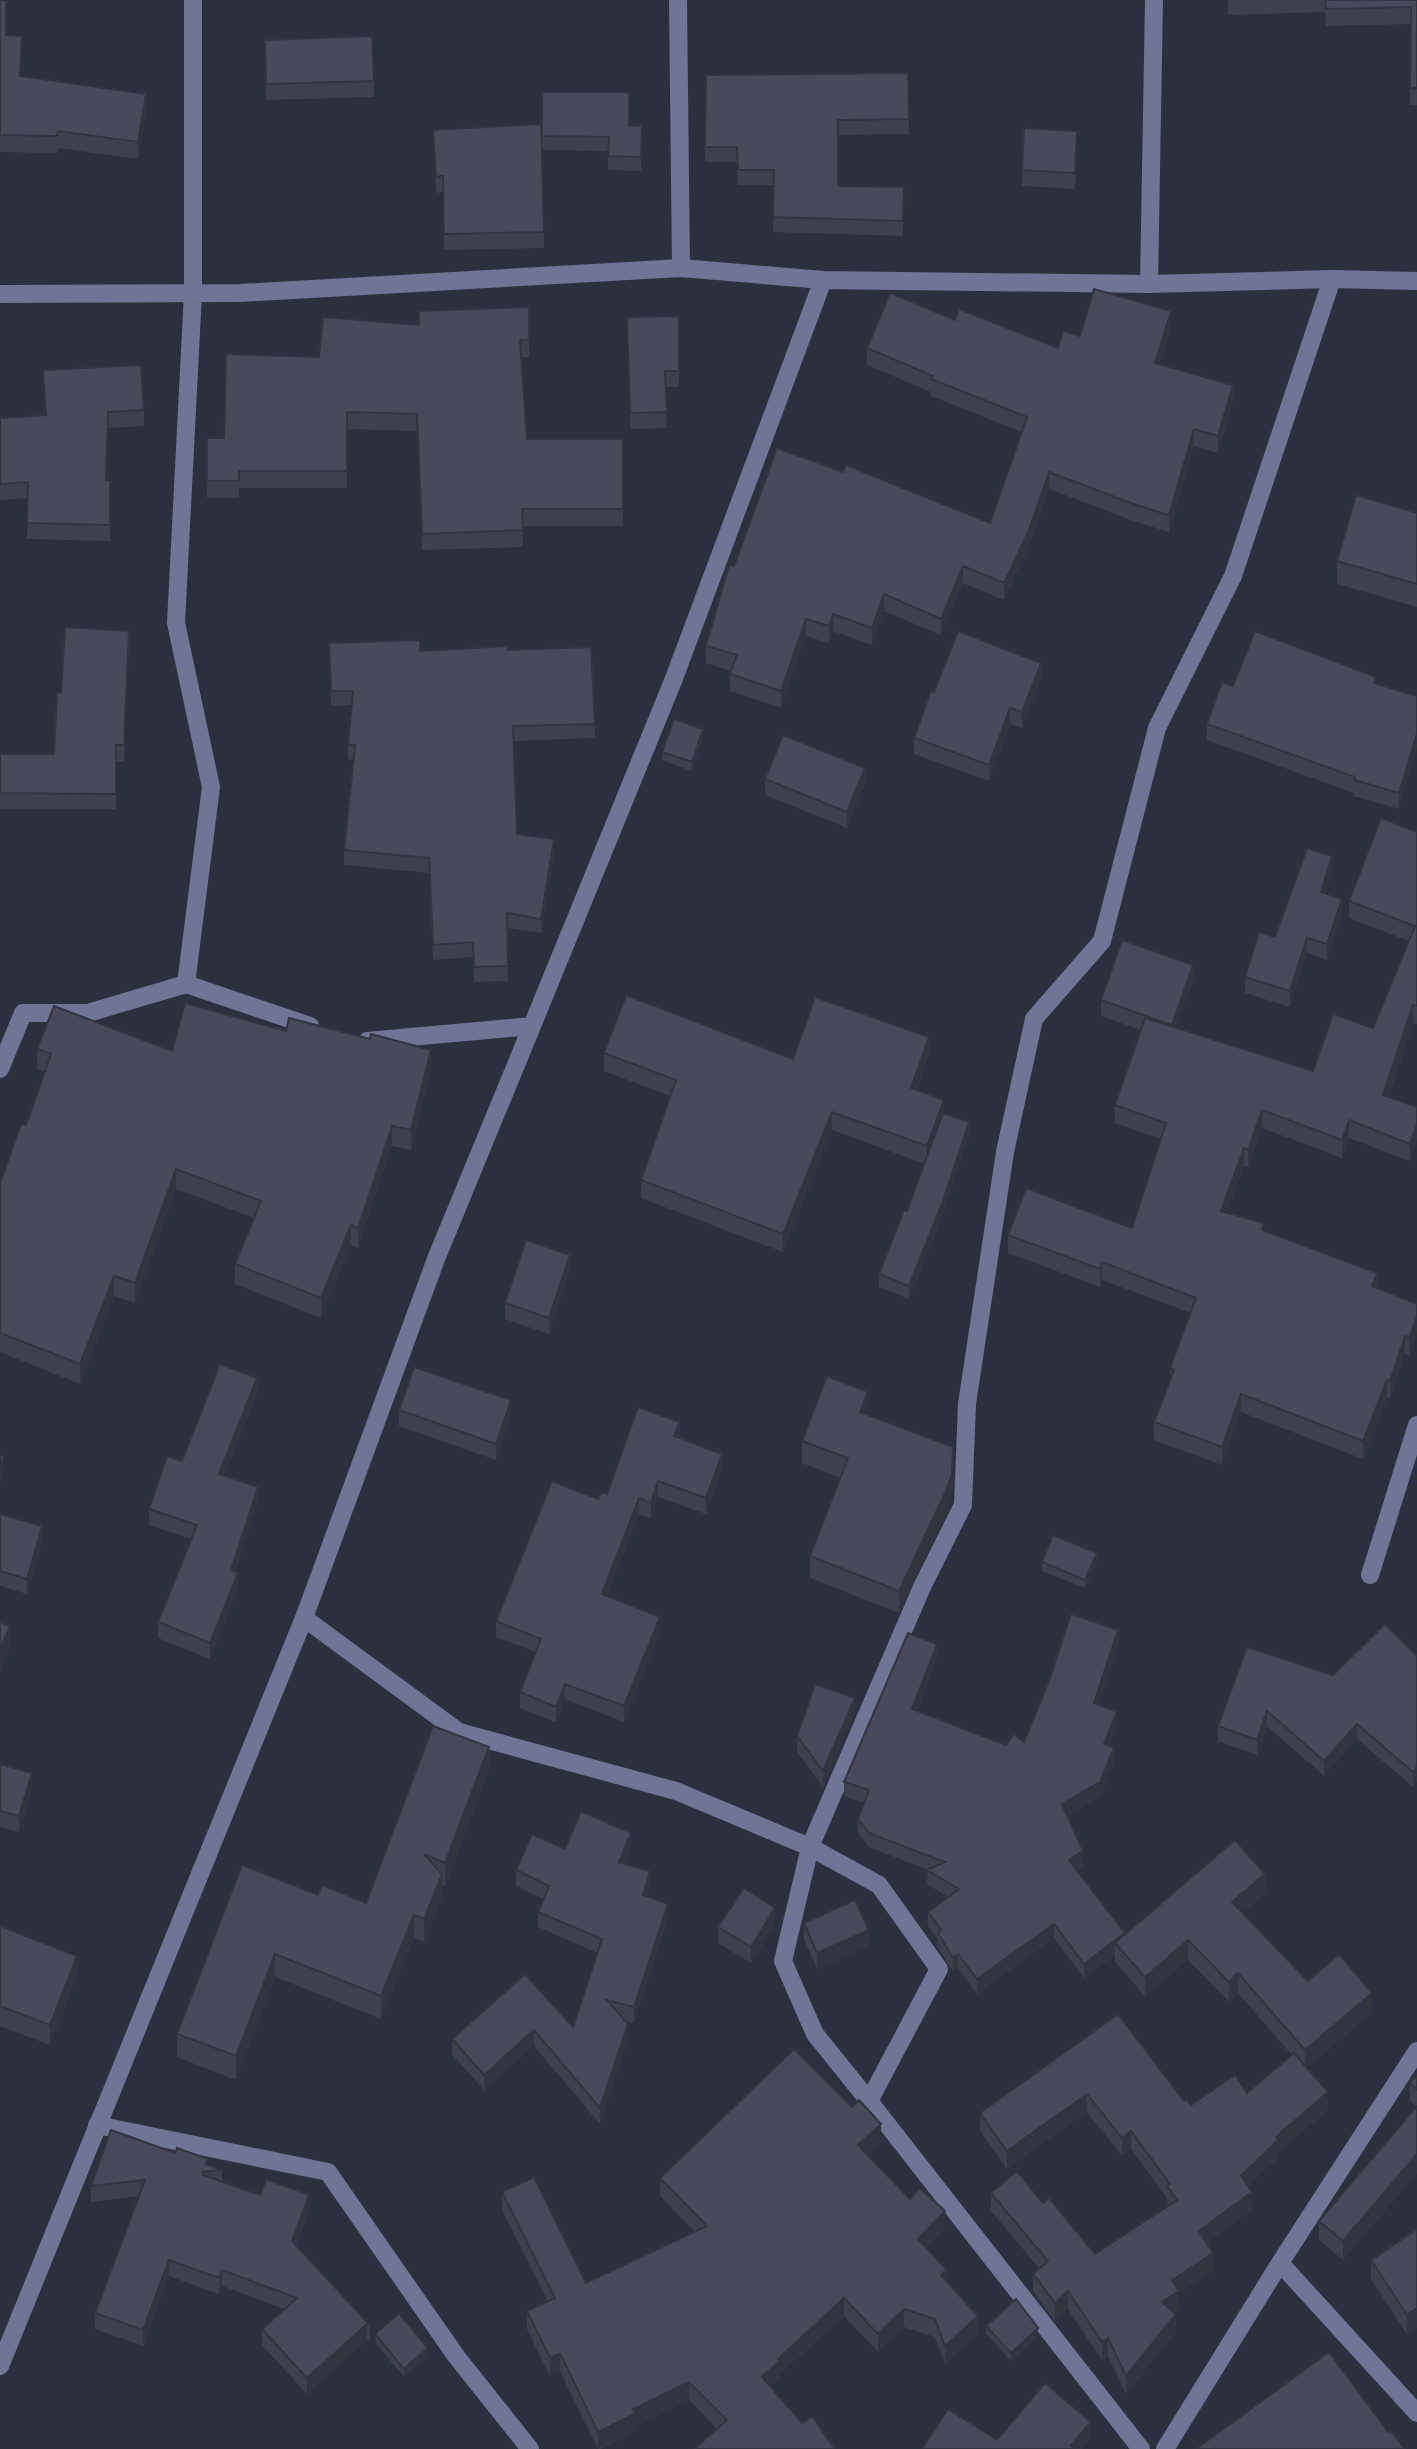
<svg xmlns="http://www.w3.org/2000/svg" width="1417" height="2449" viewBox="0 0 1417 2449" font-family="Quicksand,sans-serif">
	<rect width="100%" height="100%" fill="#2c2f3e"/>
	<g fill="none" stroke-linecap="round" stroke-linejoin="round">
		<path stroke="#707495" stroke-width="18" d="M678,0L681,268
			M1149,284L1154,0
			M0,294L240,293L681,268L823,280L1149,284L1332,279L1417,281
			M186,984L310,1026
			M532,1026L436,1259L304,1618L459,1732L676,1791L810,1847L879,1885L939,1969L869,2101L1141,2449
			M367,1041L532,1026L673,681L823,280
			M0,1069L23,1013H88L186,984L211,787L176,623L193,293V0
			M1370,1575L1417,1425
			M869,2101L815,2034L783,1961L810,1847L922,1587L963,1505L967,1404L1005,1152L1034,1019L1102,941L1157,728L1233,576L1332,279
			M97,2125L328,2172L456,2356L530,2449
			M1280,2263L1417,2413
			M0,2366L304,1618
			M1165,2449L1280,2263L1417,2051"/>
	</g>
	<path fill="#3e404e" d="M0,0L6,35L22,53L21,76L146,111L138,159L58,148L57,153L0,152Z
		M1228,0H1417V105H1410L1411,24L1326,26L1325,12L1228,15Z
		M265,40L374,81V97L266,100Z
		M908,73L909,134L838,135V186L904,187L903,236L773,232L774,185H738L737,162H705L706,75Z
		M542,92L629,125L642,126L641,171L608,170V151L542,150Z
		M433,130L544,232V248L444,250L443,192L436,193Z
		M1077,147L1075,189L1022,186V170Z
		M529,307V357H521L527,439H623V526H523V547L422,550L417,431L347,429V488H239V498H207V438H224L319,357L419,325V311Z
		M679,316V387H666L667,428L630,429L627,317Z
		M955,320L1058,348L1080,336L1171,328L1160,365L1233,402L1218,453L1194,446L1169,532L1136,522L1049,489L1029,547L1004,600L963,583L941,635L884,611L872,645L833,631L829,643L806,636L781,708L730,691V674L731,671L706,663V646L734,566L990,523L1022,432L931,396V392L867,365V348Z
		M43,370L144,410V426L108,428L107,480H110V541L27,539L28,498L0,500V418L45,415Z
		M1417,513V607L1337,584V561Z
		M329,643L420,651L508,650L595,724V738L514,741L517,834L554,854L541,933L507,928L508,981L474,982L473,957L433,960L429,873L344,865V850L353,760L348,759V745L352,705L331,706Z
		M129,646L124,761H116V809H0V754H54L61,692Z
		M1041,679L1022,728L1010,724L989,781L914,754V738L934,692Z
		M1376,684L1417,696L1399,809L1354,796V793L1207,740V724L1233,686Z
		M703,737L692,771L662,760V752Z
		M765,779L865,784L847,828L765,795Z
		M1417,832V1024L1413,1023L1389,1096L1417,1107L1410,1161L1349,1138L1342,1158L1262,1128L1248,1167L1244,1166L1227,1213L1377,1288L1417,1304L1409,1356L1405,1354L1390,1399L1387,1398L1363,1459L1241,1412L1222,1465L1154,1440V1422L1170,1380V1368L1191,1313L1102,1280L1100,1287L1008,1253V1235L1132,1228L1161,1139L1115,1123V1105L1141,1030L1101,1016V1000L1193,981L1176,1028L1313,1071L1373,1028L1409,941L1349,918V901Z
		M1332,872L1325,893L1342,915L1327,960L1307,953L1290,1007L1245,993V977L1275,937Z
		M286,1031L431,1070L411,1150L392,1146L358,1248L351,1245L321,1318L235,1284V1264L254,1218L176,1189L135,1303L114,1296L80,1384L0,1352V1183L26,1125L45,1072L37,1069V1049L172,1051Z
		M604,1053L793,1059L929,1055L917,1090L969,1136L943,1214L909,1299L879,1287V1274L907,1211L925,1164L832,1130L783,1252L641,1198V1180L670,1096L604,1071Z
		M570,1270L549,1334L505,1319V1303Z
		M257,1394L224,1476L258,1503L235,1572L238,1589L210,1659L158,1638V1622L191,1539L149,1525V1509L182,1461Z
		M399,1410L511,1416L496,1460L399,1426Z
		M868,1414L867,1415L953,1469L952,1497L944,1517L899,1613L810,1578V1556L840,1478L802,1463V1441Z
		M679,1438L722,1469L706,1514L658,1497L651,1518L639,1514L607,1596L660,1632L624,1722L565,1699L556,1722L520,1708V1692L536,1652L496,1637V1621L598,1499Z
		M0,1514L42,1542L27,1594L0,1586Z
		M1097,1561L1085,1588L1042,1571V1562Z
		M1118,1644L1098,1705L1117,1727L1109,1746L1114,1763L1100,1797L1067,1815L1083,1866L1076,1870L1125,1933L1265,1894L1242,1913L1308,1981L1372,2012L1307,2068L1328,2110L1278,2153V2158L1249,2186L1252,2210L1207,2243L1213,2271L1179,2293V2309L1174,2312L1176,2332L1126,2394L1108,2356L1102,2360L1068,2309L1055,2321L1033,2292V2274L1039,2268L991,2211V2193L1043,2203L1095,2254L1168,2206L1167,2198L1131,2149L1122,2156L1087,2112L1007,2169L980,2131V2113L1118,2014L1184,2101L1191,2105L1247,2093L1292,2055L1238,1993L1229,2002L1188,1960L1145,1996L1115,1962V1955L1084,1978L1054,1938L977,1994L958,1968L953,1971L950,1967L938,1947V1939L928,1926V1912L948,1897L927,1884L928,1870L869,1847L858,1833V1819L864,1803L844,1796V1782L937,1658L917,1711L1006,1745L1024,1742Z
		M1417,1656L1413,1787L1357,1739L1324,1776L1267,1726L1257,1755L1218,1741V1726L1333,1675Z
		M855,1713L823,1787L797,1752V1736Z
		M0,1764L32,1789L19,1832L0,1827Z
		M489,1770L445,1887L442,1885V1897L424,1942L414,1938L381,2019L275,1977L236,2080L177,2057V2034L318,1895L366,1903Z
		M631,1848L625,1864L650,1886L647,1897L668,1919L634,2023L624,2020L628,2040L600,2124L534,2046L484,2090L452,2054V2039L573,2027L598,1953L538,1927V1912L543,1899L516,1886V1870L565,1849Z
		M804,1923L869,1946L817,1969L804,1939Z
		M775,1924L751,1963L718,1943V1927Z
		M0,1926L77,1976L50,2045L0,2026Z
		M1417,2076V2173L1343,2260L1319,2240V2221L1416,2107L1410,2101V2082Z
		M881,2142L867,2154L910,2199L945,2229L926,2248L978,2334L945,2364L935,2337L904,2327L878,2352L844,2316L779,2375V2379L770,2387L802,2423L835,2449L717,2429L689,2400L636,2426V2431L600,2449H598L560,2371L550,2376L527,2329V2311L548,2301L502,2210V2192L586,2283L695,2232L660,2196V2178Z
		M222,2170V2181L309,2210L296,2246L370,2325V2341L367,2340L307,2394L262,2345V2329L284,2309L222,2286L219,2294L169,2276L143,2346L95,2329V2313L139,2196L91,2202V2186Z
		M1417,2229V2327L1407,2334L1371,2279V2260Z
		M986,2326L1038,2336L1011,2361L986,2334Z
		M375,2334L428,2356L404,2377L375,2342Z"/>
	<path fill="#323440" d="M146,94V111L138,159V142Z
		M1077,131V147L1075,189V173Z
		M1171,311V328L1155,380V363Z
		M1233,385V402L1218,453V436Z
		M1194,429V446L1169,532V515Z
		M1049,472V489L1029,547L1004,600V583Z
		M963,566V583L941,635V619Z
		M884,594V611L872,645V628Z
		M833,614V631L829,643V626Z
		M806,619V636L781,708V691Z
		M129,631V646L124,761V745Z
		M1041,663V679L1022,728V712Z
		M1010,708V724L989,781V765Z
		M703,729V737L692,771V762Z
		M1417,733V749L1399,809V793Z
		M865,768V784L847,828V812Z
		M554,839V854L541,933V919Z
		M1332,856V872L1321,908V892Z
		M1342,899V915L1327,960V944Z
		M1307,938V953L1290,1007V991Z
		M1193,965V981L1172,1040V1025Z
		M1413,1005V1023L1383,1112V1095Z
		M929,1037V1055L911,1106V1088Z
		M431,1050V1070L411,1150V1130Z
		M944,1100V1118L927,1164V1146Z
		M1262,1110V1128L1248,1167V1150Z
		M832,1112V1130L783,1252V1234Z
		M1349,1120V1138L1342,1158V1140Z
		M969,1122V1136L943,1214L909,1299V1286Z
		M1417,1124V1142L1410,1161V1144Z
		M392,1126V1146L358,1248V1228Z
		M1244,1148V1166L1221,1229V1211Z
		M176,1169V1189L135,1303V1283Z
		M351,1225V1245L321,1318V1298Z
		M570,1255V1270L549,1334V1318Z
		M1102,1262V1280L1100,1287V1269Z
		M1377,1273V1291L1372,1286Z
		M114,1276V1296L80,1384V1364Z
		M1417,1317V1334L1409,1356V1338Z
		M1405,1336V1354L1390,1399V1381Z
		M257,1378V1394L219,1489V1474Z
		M1387,1380V1398L1363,1459V1441Z
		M868,1392V1414L860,1434V1412Z
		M1241,1394V1412L1222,1465V1447Z
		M511,1400V1416L496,1460V1444Z
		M680,1422V1437L674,1452V1436Z
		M953,1447L952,1497L944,1517L899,1613V1591Z
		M722,1454V1469L706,1514V1498Z
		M4,1456V1471L0,1485V1470Z
		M658,1481V1497L651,1518V1503Z
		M258,1487V1503L231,1586V1570Z
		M639,1498V1514L602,1609V1594Z
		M42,1526V1542L27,1594V1579Z
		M1097,1553V1561L1085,1588V1580Z
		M238,1573V1589L210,1659V1643Z
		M660,1617V1632L624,1722V1706Z
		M10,1626V1649L0,1673V1649Z
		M1118,1630V1644L1094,1717V1703Z
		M937,1644V1658L912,1724V1709Z
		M565,1684V1699L556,1722V1707Z
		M855,1698V1713L823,1787V1771Z
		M1267,1711V1726L1257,1755V1740Z
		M1117,1712V1727L1104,1758V1744Z
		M1357,1724V1739L1324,1776V1761Z
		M489,1747V1770L445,1887V1863Z
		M1114,1748V1763L1100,1797L1062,1818V1804Z
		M1417,1767V1782L1413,1787V1772Z
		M32,1773V1789L19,1832V1816Z
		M631,1833V1848L619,1877V1862Z
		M1083,1851V1866L1069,1874V1860Z
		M650,1871V1886L643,1911V1895Z
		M442,1874V1897L424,1942V1919Z
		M1265,1874V1894L1232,1922V1902Z
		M668,1904V1919L634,2023V2007Z
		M775,1908V1924L751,1963V1947Z
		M414,1915V1938L381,2019V1996Z
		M1054,1924V1938L977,1994V1979Z
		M869,1930V1946L817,1969V1953Z
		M1125,1933L1115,1943V1955L1084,1978V1964Z
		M1188,1940V1960L1145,1996V1977Z
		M275,1954V1977L236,2080V2056Z
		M958,1954V1968L953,1971V1957Z
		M77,1956V1976L50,2045V2025Z
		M1238,1973V1993L1229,2002V1982Z
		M1372,1993V2012L1305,2070V2050Z
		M628,2024V2040L600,2124V2108Z
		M534,2030V2046L484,2090V2075Z
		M1328,2092V2110L1278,2153V2158L1241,2194V2176L1276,2137Z
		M1087,2094V2112L1007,2169V2151Z
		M881,2124V2142L858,2163V2145Z
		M1131,2131V2149L1122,2156V2138Z
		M1417,2154V2173L1343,2260V2241Z
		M1252,2192V2210L1199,2249V2231Z
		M309,2195V2210L292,2257V2241Z
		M945,2211V2229L918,2257V2239Z
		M1213,2253V2271L1179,2293V2309L1162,2320V2302L1172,2280Z
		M169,2260V2276L143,2346V2330Z
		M222,2270V2286L219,2294V2278Z
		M947,2270V2288L941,2275Z
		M1068,2291V2309L1055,2321V2303Z
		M844,2298V2316L779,2375V2379L762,2395V2377L778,2359Z
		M1417,2308V2327L1407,2334V2315Z
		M904,2309V2327L878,2352V2334Z
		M1176,2314V2332L1126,2394V2376Z
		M978,2316V2334L945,2364V2346Z
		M367,2324V2340L307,2394V2378Z
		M1038,2328V2336L1011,2361V2353Z
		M1108,2338V2356L1102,2360V2342Z
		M428,2348V2356L404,2377V2369Z
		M560,2353V2371L550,2376V2358Z
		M689,2382V2400L636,2426V2431L598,2449V2432L633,2409Z
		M1091,2422V2439L1083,2449H1071V2445Z"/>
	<path fill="#484a5b" stroke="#323440" stroke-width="2" d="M0,0H6V35L22,36L20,76L146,94L138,142L58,131L57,136L0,135Z
		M1325,0H1417V88H1410L1411,7L1326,9Z
		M372,36L374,81L266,84L265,40Z
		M908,73L909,119L838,120V186L904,187L903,221L773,217L774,170H738L737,147H705L706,75Z
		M542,92H629V125L642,126L641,157L608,156L609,137L542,136Z
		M541,124L544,232L444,234L443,176L436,177L433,130Z
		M1024,128L1077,131L1075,173L1022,170Z
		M1094,289L1171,311L1155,363L1233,385L1218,436L1194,429L1169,515L1136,505L1049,472L1029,530L1004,583L963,566L941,619L884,594L872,628L833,614L829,626L806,619L781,691L730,674L737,655L706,646L729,565L734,566L777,448L843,472L846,465L990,523L1027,417L931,379L933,376L867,348L890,293L955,320L959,309L1058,348L1063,331L1080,336Z
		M529,307V340H520L527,439H623V509H522L523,530L422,534L417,414L347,412V471H239V481H207V438H224L226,354L319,357L323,317L419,325V311Z
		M679,316V371H665L667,412L630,413L627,317Z
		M141,365L144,410L108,412L106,480H110V525L27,523L28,482L0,484V418L46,415L43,370Z
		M1356,495L1417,513V584L1337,561Z
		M65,627L129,631L124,745H116V794L0,793V754H54L57,692H61Z
		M958,631L1041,663L1022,712L1010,708L989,765L914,738L931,691L934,692Z
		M1255,631L1376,677L1374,683L1417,696V733L1399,793L1354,780L1355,777L1207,724L1222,682L1233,686Z
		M420,640V651L508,646V650L591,647L595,724L513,726L517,834L554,839L541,919L507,913L508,966L474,967L473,942L433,945L429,858L344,850L355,745H348L353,691H331L329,643Z
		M674,719L703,729L692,762L662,752Z
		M783,735L865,768L847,812L765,779Z
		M1381,818L1417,832V1006L1413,1005L1383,1095L1417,1107V1124L1410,1144L1349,1120L1342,1140L1262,1110L1248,1150L1244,1148L1221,1211L1264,1223L1262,1230L1377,1273L1372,1286L1417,1304V1317L1409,1338L1405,1336L1390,1381L1387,1380L1363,1441L1241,1394L1222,1447L1154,1422L1174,1370L1170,1368L1196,1298L1102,1262L1100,1269L1008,1235L1026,1188L1132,1228L1166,1123L1115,1105L1145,1018L1313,1071L1333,1014L1373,1028L1415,926L1349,901Z
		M1307,848L1332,856L1321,892L1342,899L1327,944L1307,938L1290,991L1245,977L1259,932L1275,937Z
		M1122,940L1193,965L1172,1025L1101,1000Z
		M626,995L793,1059L815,997L929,1037L911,1088L944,1100L927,1146L832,1112L783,1234L641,1180L676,1080L604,1053Z
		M185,1003L286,1031L289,1018L370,1039L371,1034L431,1050L411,1130L392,1126L358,1228L351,1225L321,1298L235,1264L261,1201L176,1169L135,1283L114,1276L80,1364L0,1333V1183L21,1124L26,1125L51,1054L37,1049L54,1006L172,1051Z
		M943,1113L969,1122L943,1201L909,1286L879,1274L904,1210L907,1211Z
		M526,1240L570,1255L549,1318L505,1303Z
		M220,1364L257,1378L219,1474L258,1487L231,1570L238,1573L210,1643L158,1622L197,1525L149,1509L167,1456L182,1461Z
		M414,1367L511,1400L496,1444L399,1410Z
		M827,1376L868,1392L860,1412L953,1447L952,1475L944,1495L899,1591L810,1556L848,1458L802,1441Z
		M638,1407L680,1422L674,1436L722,1454L706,1498L658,1481L651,1503L639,1498L602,1594L660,1617L624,1706L565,1684L556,1707L520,1692L541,1639L496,1621L552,1481L598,1499L601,1492L607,1494Z
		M0,1455L4,1456L0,1470Z
		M0,1514L42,1526L27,1579L0,1571Z
		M1053,1535L1097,1553L1085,1580L1042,1562Z
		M1071,1614L1118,1630L1094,1703L1117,1712L1104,1744L1114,1748L1100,1782L1062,1804L1083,1851L1069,1860L1125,1933L1084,1964L1054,1924L977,1979L958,1954L953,1957L950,1953L938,1933L941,1930L928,1912L959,1889L927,1870L945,1862L869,1833L858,1819L869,1790L844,1782L908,1633L937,1644L912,1709L1006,1745L1014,1734L1024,1742L1049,1681Z
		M0,1622L10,1626L0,1649Z
		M1385,1624L1417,1656V1767L1413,1772L1357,1724L1324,1761L1267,1711L1257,1740L1218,1726L1247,1647L1333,1675Z
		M815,1684L855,1698L823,1771L797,1736Z
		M433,1726L489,1747L445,1863L424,1854L442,1874L424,1919L414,1915L381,1996L275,1954L236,2056L177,2034L242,1865L318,1895L322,1885L366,1903Z
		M0,1764L32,1773L19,1816L0,1811Z
		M581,1811L631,1833L619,1862L650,1871L643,1895L668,1904L634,2007L607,2000L628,2024L600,2108L534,2030L484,2075L452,2039L525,1974L573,2027L602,1939L538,1912L549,1886L516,1870L532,1834L565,1849Z
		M1235,1840L1265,1874L1232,1902L1308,1981L1339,1954L1372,1993L1305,2050L1238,1973L1229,1982L1188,1940L1145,1977L1115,1943Z
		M744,1888L775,1908L751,1947L718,1927Z
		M855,1900L869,1930L817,1953L804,1923Z
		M0,1926L77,1956L50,2025L0,2006Z
		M1118,2014L1184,2101L1186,2099L1191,2105L1235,2075L1247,2093L1294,2053L1328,2092L1276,2137L1278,2140L1241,2176L1252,2192L1199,2231L1213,2253L1172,2280L1179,2291L1162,2302L1176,2314L1126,2376L1108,2338L1102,2342L1068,2291L1055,2303L1033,2274L1048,2261L991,2193L1017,2171L1043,2203L1049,2198L1095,2254L1177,2200L1167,2186L1170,2184L1131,2131L1122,2138L1087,2094L1007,2151L980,2113Z
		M794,2049L852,2107L859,2100L881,2124L858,2145L910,2199L920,2188L945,2211L918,2239L947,2270L941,2275L978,2316L945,2346L935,2319L904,2309L878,2334L844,2298L778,2359L779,2361L762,2377L802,2423L812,2416L835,2449H694L727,2420L689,2382L633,2409L636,2413L598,2432L560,2353L550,2358L527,2311L555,2298L502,2192L534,2177L586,2283L707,2226L660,2178Z
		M1417,2076V2090L1410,2082Z
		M1417,2106V2154L1343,2241L1319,2221Z
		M111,2130L175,2153L177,2148L208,2159L206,2164L222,2170L203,2172V2175L260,2195L266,2179L309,2195L292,2241L370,2325L367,2324L307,2378L262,2329L297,2298L222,2270L219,2278L169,2260L143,2330L95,2313L145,2180L91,2186Z
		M1417,2229V2308L1407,2315L1371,2260Z
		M1016,2299L1038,2328L1011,2353L986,2326Z
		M399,2313L428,2348L404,2369L375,2334Z
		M1329,2352L1388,2432L1390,2430L1405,2449H1196Z
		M1045,2383L1091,2422L1071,2445L1075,2449H922L948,2409L997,2440Z"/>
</svg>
